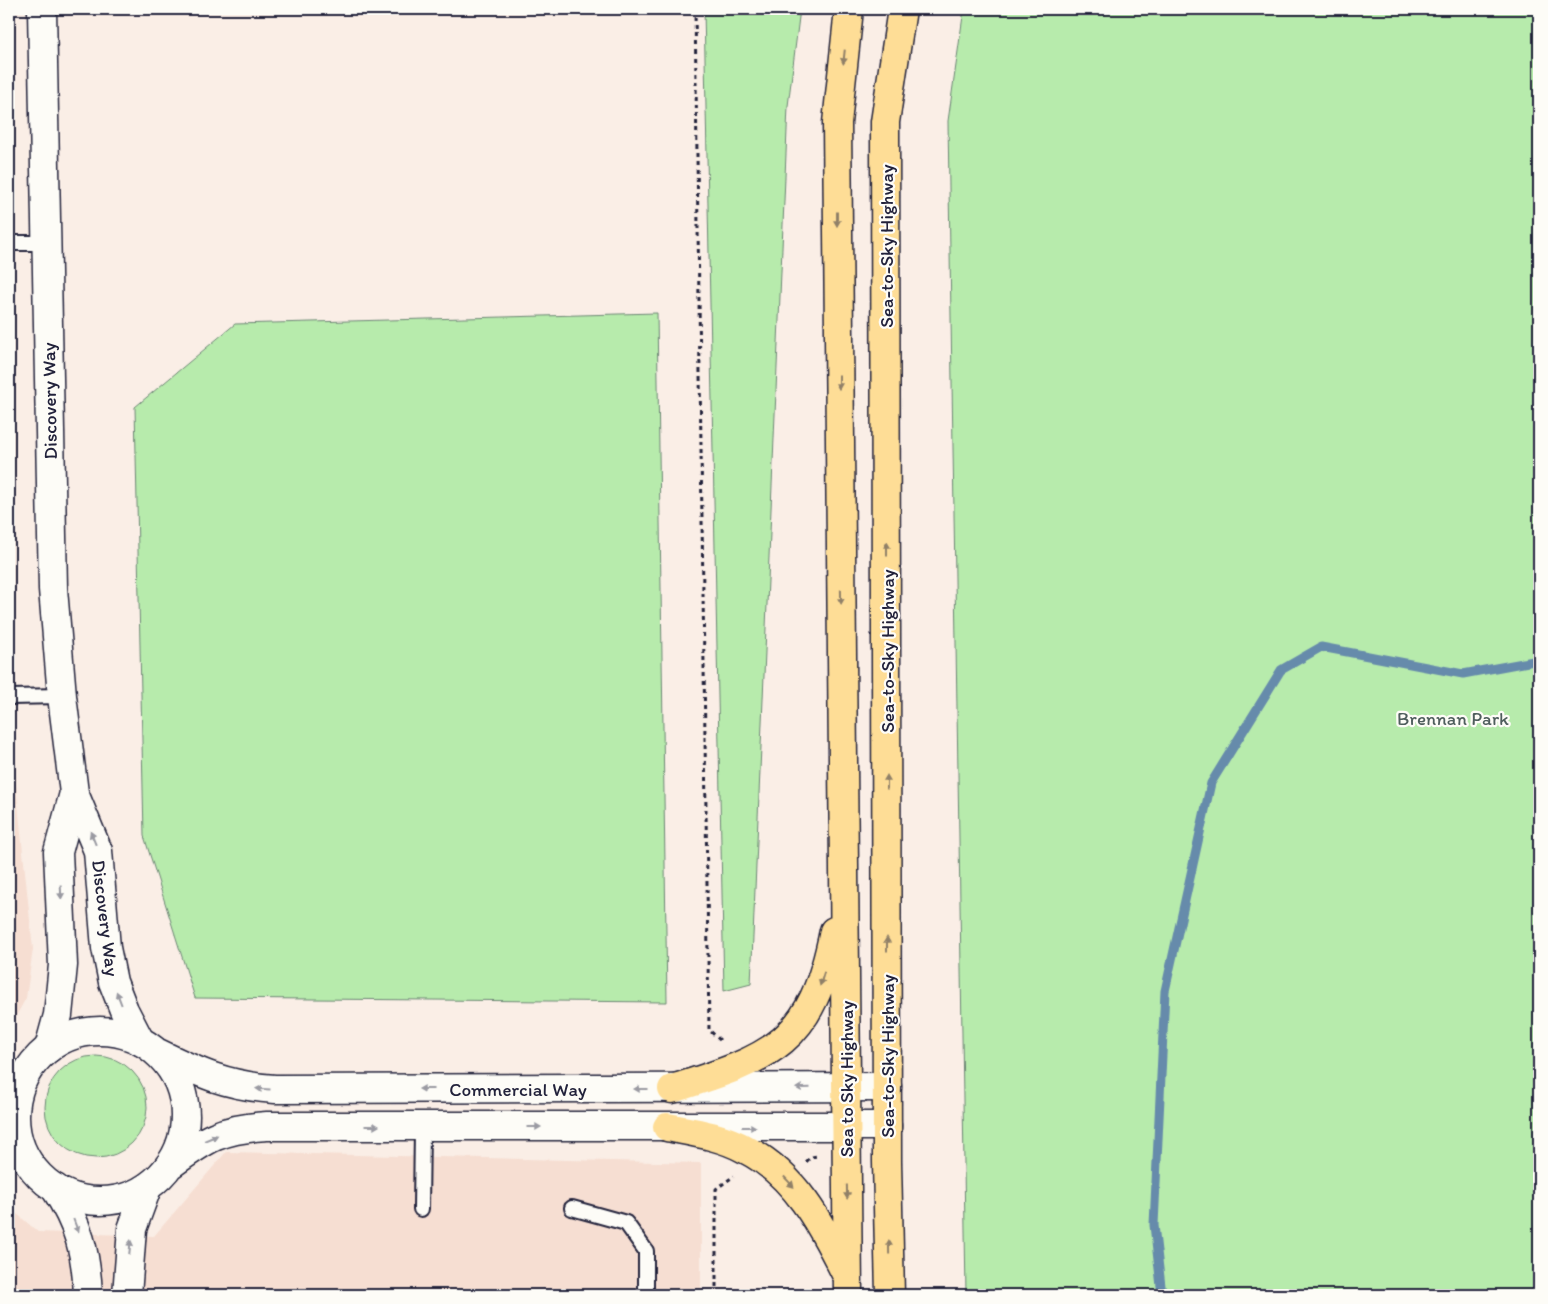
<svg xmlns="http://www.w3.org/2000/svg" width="1548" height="1304" viewBox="0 0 1548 1304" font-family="Itim,sans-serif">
	<rect width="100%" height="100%" fill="#faeee6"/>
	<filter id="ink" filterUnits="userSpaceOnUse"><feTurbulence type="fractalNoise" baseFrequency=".02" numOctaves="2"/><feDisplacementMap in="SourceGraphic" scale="10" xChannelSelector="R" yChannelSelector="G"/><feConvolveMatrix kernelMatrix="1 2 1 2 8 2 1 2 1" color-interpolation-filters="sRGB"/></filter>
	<g filter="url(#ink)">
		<path fill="#f6ded2" d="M9,717L33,949L26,998L15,1018L9,1023Z
			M226,1152L701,1163V1295H9V1207L38,1232L154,1236Z"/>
		<path fill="#b7ebac" stroke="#6c8674" d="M704,9H800L788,106L751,984L724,991Z
			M964,9H1539V1295H966L948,121Z
			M657,313L667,1002L195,998L144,836L135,407L235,324Z
			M45 1107a51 51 0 1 1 102 0a51 51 0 1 1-102 0Z"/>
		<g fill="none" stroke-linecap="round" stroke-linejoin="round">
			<path stroke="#668bab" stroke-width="9" d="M1162,1295L1154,1225L1165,991L1211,783L1281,670L1321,647L1463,674L1539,660"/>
		</g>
		<path fill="#eeb7a4" stroke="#22223b" d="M9,855H11L10,906H9Z"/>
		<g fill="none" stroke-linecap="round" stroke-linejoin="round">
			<g stroke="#22223b" stroke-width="18">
				<path id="lane" d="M9,243H45
					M9,697L62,696
					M572,1208L626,1223L646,1251V1295
					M421,1209L422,1127"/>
			</g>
			<g stroke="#22223b" stroke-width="31">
				<path id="street" d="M42,9L53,589L62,696L74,793L98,851L106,948L113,982L124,1010L140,1041
					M49,1048L58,1015L63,965L58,852L74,793
					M55,1188C79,1225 86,1252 88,1295
					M127,1295L132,1229L147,1188"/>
			</g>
			<g stroke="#22223b" stroke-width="31">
				<path id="secondary" d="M15 1116a85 85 0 1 1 170 0a85 85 0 1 1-170 0Z
					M156,1052C199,1073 227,1086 275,1089L887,1087
					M170,1165C207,1138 220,1129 267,1126H887"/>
			</g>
			<g stroke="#22223b" stroke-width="31">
				<path id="highway" d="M672,1089C774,1057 812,1043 834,931
					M667,1127C693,1132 722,1136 745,1149C795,1174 821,1224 845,1272
					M848,1295L837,123L849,9
					M890,1295L887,1162L885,122L902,9"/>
			</g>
			<path stroke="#22223b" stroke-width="3" stroke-dasharray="4 4" stroke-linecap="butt" d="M695,9L709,1030L722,1042
				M806,1162L811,1157L818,1156
				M716,1295V1189L734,1176"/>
			<use href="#lane" stroke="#fdfcf7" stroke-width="14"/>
			<use href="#street" stroke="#fdfcf7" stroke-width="28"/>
			<use href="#secondary" stroke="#fdfcf7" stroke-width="28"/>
			<use href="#highway" stroke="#fedd96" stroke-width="28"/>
		</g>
		<defs><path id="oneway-solid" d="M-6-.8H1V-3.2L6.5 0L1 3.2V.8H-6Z" transform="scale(1.25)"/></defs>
		<g fill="#908068">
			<use href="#oneway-solid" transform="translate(844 57) rotate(96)"/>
			<use href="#oneway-solid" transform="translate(837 219) rotate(90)"/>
			<use href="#oneway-solid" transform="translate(839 382) rotate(90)"/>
			<use href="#oneway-solid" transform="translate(887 549) rotate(-90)"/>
			<use href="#oneway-solid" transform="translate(841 597) rotate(89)"/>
			<use href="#oneway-solid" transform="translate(887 782) rotate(-90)"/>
			<use href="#oneway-solid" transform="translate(887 944) rotate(-90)"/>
			<use href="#oneway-solid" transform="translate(822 979) rotate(107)"/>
			<use href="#oneway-solid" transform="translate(789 1182) rotate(47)"/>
			<use href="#oneway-solid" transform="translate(847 1192) rotate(89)"/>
			<use href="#oneway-solid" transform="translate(889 1247) rotate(-91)"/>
		</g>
		<g fill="#9a9aa2">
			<use href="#oneway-solid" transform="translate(93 838) rotate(-112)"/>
			<use href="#oneway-solid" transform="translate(61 892) rotate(87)"/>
			<use href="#oneway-solid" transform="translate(119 998) rotate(-111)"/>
			<use href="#oneway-solid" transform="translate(803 1088) rotate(179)"/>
			<use href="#oneway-solid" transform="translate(263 1089) rotate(-176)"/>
			<use href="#oneway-solid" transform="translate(426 1089) rotate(180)"/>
			<use href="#oneway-solid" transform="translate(641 1089) rotate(180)"/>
			<use href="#oneway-solid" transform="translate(372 1126)"/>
			<use href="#oneway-solid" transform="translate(534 1127)"/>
			<use href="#oneway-solid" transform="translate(749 1127)"/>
			<use href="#oneway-solid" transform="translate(211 1138) rotate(-23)"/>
			<use href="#oneway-solid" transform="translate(76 1226) rotate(69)"/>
			<use href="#oneway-solid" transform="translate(130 1247) rotate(-84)"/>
		</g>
	</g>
	<g text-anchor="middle" stroke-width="4.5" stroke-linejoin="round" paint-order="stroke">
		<g font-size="19" fill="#22223b" stroke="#fdfcf7">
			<text transform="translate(886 246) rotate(-90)" y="7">Sea-to-Sky Highway</text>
			<text transform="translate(49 401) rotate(-91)" y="7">Discovery Way</text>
			<text transform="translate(887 651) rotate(-90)" y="7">Sea-to-Sky Highway</text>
			<text transform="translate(106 918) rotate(83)" y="7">Discovery Way</text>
			<text transform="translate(887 1056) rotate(-90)" y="7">Sea-to-Sky Highway</text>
			<text transform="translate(846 1079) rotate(-90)" y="7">Sea to Sky Highway</text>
			<text x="518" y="1096">Commercial Way</text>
		</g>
		<g font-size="19" fill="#4f5e5d" stroke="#fdfcf7">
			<text x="1453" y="725">Brennan Park</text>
		</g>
	</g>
	<rect width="1548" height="1304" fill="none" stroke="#fdfcf7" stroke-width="30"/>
	<rect x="15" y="15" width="1518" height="1274" fill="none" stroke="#22223b" stroke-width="2" filter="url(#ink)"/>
</svg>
